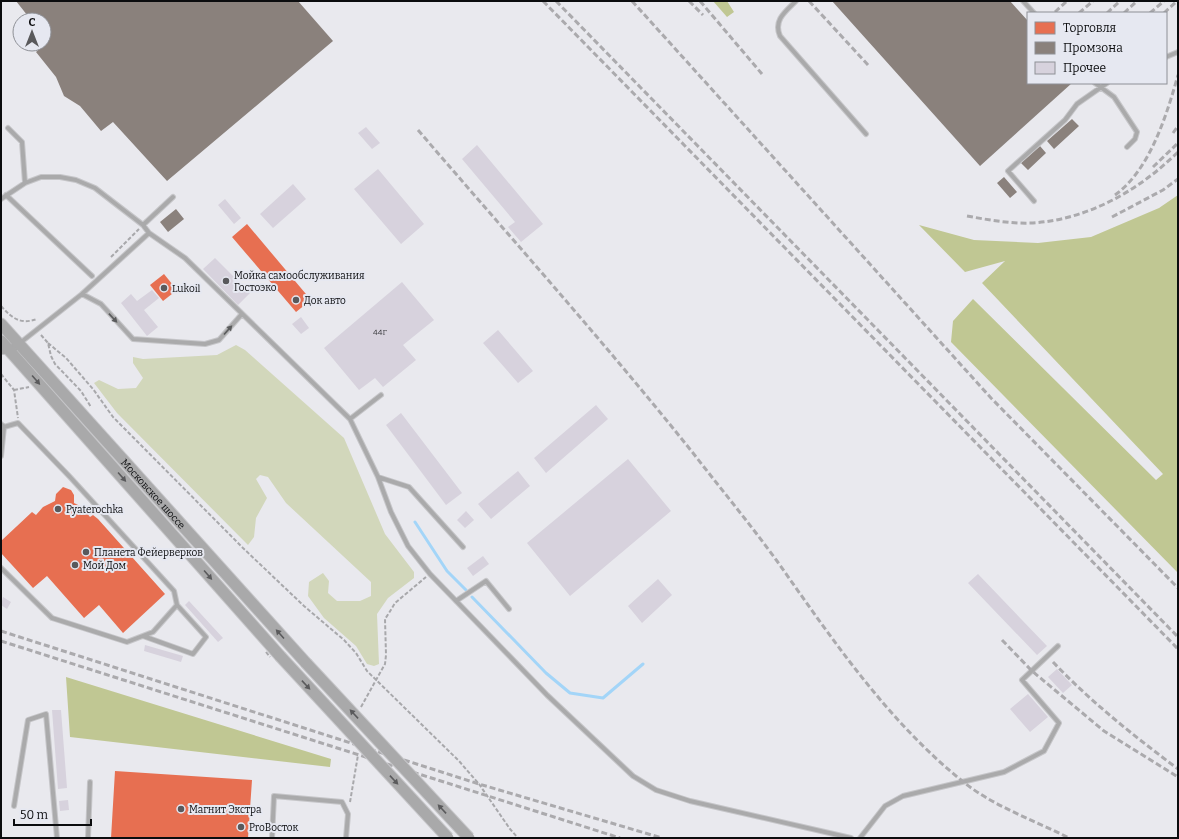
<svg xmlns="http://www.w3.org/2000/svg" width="1179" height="839" viewBox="0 0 1179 839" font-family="Bitter,serif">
	<rect width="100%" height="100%" fill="#e9e9ee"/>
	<path fill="#d2d7bb" d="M236,345L245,350L344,438L385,534L414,572V578L388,598L377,614L379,664L374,666L367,664L356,646L324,618L308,596L309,582L323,573L329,581L328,593L337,601H360L371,596V582L286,503L268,477L260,475L256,479L267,498L256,518L254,537L248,545L117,413L94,383L99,380L118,389L136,388L143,378L133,363V357L143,359L217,355Z"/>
	<path fill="#c0c793" d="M713,1H727L734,12L727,17Z
		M1178,195V573L951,342L953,321L973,299L1156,480L1163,474L982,283L1005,261L965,272L919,225L974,240L1038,243L1091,237L1159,208Z
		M66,677L331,759L330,767L70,737Z"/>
	<path fill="#e76f51" d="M247,224L311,300L296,312L232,237Z
		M164,274L177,290L163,301L150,285Z
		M63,487L71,490L74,495V503L82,507L90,517L93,515L98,519L165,594L123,633L99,605L84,618L47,576L33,588L1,553V541L32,512L36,515L43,507L55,501L56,494Z
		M115,771L252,780L248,838H111Z"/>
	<path fill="#8a817c" d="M16,1H298L333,41L167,181L113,122L101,131L80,106L64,96L56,77L36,52L48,41L44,36V20H31Z
		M832,1H1010L1028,21V83H1072L980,166Z
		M1072,119L1079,126L1054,149L1047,141Z
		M1040,146L1046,153L1028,170L1021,163Z
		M1004,177L1017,192L1010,198L997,183Z
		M176,209L184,219L168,232L160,222Z"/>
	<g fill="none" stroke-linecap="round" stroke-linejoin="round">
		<path stroke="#a3d5f8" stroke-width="3" d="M415,522L447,571L466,590
			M472,597L546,673L570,693L603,698L643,664"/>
	</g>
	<path fill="#d7d2dd" d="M366,127L380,143L372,149L358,133Z
		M477,145L543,224L521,242L508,227L515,222L462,159Z
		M378,169L424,224L401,244L354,189Z
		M293,184L306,199L273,228L260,214Z
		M225,199L241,218L234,224L218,205Z
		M215,258L250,293L238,305L203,269Z
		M402,282L434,320L403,345L416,360L383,387L375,378L359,390L324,348Z
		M152,290L159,298L144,310L158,327L147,336L121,303L131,294L137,301Z
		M301,317L309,328L301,334L292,324Z
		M498,330L533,371L518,383L483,343Z
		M596,405L608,419L546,473L534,458Z
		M401,413L462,493L446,505L386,425Z
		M628,459L671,511L570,596L527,543Z
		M518,471L530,486L491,519L478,504Z
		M466,511L474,520L465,528L457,520Z
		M483,556L489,564L473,576L467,568Z
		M978,574L1047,646L1037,655L968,583Z
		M658,579L672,595L642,623L628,606Z
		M3,597L11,602L7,609L1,605Z
		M189,601L223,638L218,642L185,605Z
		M145,645L183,656L181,662L144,651Z
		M1057,669L1072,685L1063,693L1048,677Z
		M1028,694L1048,717L1030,732L1010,709Z
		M52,710H61L67,788L58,789Z
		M68,800L69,810L60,811L59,801Z"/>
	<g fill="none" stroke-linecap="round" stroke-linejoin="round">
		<g stroke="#c6c6c9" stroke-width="6">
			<path id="service" d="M796,1C786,11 773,20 780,36L866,134
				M1023,1L1034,13
				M1166,57L1178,52
				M1095,83L1114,97L1137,132L1135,139L1127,147
				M8,128L22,142L25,183
				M6,195L92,276
				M1,199L25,183L41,177H60L76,180L95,188L143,225L149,233L185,258L350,419L378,477L409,487L463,547
				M1034,201L1008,171L1065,120L1077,104L1107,83
				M143,225L173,197
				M82,294L101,304L133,339L205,344L219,340L241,315
				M20,343L82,294L149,233
				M350,419L381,395
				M1,424L4,427L1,456
				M378,477L391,512L408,546L430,574L547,695L633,776L656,790L690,801L851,838
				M1,568L52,618L127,642L153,632L177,605L174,591L70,477L18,423L4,427
				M456,601L486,581L509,609
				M143,636L193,654L206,637L177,605
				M14,806L28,720L46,714L57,838
				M88,838L90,782
				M272,838L274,796L342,802L348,814L346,838
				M860,838L885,806L903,796L1004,772L1044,751L1059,723L1022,680L1058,646"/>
		</g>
		<g stroke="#c6c6c9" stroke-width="10">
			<path id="minor" d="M1,350H10L19,344"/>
		</g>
		<g stroke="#c6c6c9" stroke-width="13">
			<g id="secondary">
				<path id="s1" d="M1,324L306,663"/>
				<path d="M1,341L280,656"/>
			</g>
		</g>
		<path stroke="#a8a8ab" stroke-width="2" stroke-dasharray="4 2" stroke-linecap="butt" d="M111,257L139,229
			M1,306C12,318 20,325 37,319
			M41,335L48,343L51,356L55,364L81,391L91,407
			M48,343L66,358L93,389L113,417L243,548L304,606L344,640L356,653L367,671L459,761L479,784L510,829L518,838
			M1,374L14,390L18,418
			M14,390L29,387
			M361,707L385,664L386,655L385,619L389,613L395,603L426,577
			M350,802L358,755"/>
		<use href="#service" stroke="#aaaaab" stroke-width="4"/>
		<use href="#minor" stroke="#aaaaab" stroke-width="8"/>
		<use href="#secondary" stroke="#a9a9aa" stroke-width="11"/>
		<path stroke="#abaaad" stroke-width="3" stroke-dasharray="6 3" stroke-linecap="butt" d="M543,1L1178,649
			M556,1L1178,637
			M632,1L991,398L1178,588
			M689,1L703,15
			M700,1L762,74
			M809,1L869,66
			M1055,12L1067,1
			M1079,13L1093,1
			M1107,13L1120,1
			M1124,13L1137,1
			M1150,13L1164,1
			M1164,13L1177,1
			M418,130C510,237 605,343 693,453C721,489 750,524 777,561C832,639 887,720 961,780C992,806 1034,820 1069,838
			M1173,133L1178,126
			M1153,167L1178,143
			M1115,195C1150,170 1167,114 1178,75
			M967,216C989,220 1011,224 1033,223C1089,219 1138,191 1178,152
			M1112,217L1163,190L1178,179
			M1,631L479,784L662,838
			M1002,640L1032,671L1104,731L1178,777
			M1,641L620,838
			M1053,662C1091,702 1134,736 1178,769"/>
		<g stroke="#c6c6c9" stroke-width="13" stroke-linecap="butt">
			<path id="secondary-bridge" d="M280,656L448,838
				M306,663L469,838"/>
		</g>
		<path stroke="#a8a8ab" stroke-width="2" stroke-dasharray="4 2" stroke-linecap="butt" d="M266,652L270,657"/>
		<use href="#secondary-bridge" stroke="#a9a9aa" stroke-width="11"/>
	</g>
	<defs><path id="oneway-solid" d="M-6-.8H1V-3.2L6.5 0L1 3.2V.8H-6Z"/></defs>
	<g fill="#5a5b5c">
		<use href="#oneway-solid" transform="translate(113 318) rotate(47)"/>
		<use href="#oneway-solid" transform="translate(228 330) rotate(-48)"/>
	</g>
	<g fill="#5a5a5c">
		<use href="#oneway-solid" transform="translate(36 380) rotate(49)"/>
		<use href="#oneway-solid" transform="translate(122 477) rotate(49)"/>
		<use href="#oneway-solid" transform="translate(208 575) rotate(49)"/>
		<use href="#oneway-solid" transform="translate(280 634) rotate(-132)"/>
		<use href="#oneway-solid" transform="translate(306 685) rotate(47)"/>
		<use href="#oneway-solid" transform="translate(354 714) rotate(-133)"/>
		<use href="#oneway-solid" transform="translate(394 780) rotate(47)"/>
		<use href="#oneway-solid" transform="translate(442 809) rotate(-133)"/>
	</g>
	<g fill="#59595c" stroke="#e6e8f1" stroke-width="1.5">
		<circle cx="226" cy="281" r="4"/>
		<circle cx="164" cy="288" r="4"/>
		<circle cx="296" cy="300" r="4"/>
		<circle cx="58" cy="509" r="4"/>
		<circle cx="86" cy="552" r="4"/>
		<circle cx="75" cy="565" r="4"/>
		<circle cx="181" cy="809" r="4"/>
		<circle cx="241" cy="827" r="4"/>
	</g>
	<g text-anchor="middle" stroke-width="4" stroke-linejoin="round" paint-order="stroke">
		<g font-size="8" fill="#414145">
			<text x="380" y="335">44Г</text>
		</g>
		<g font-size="10" fill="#0b0c0e" stroke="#e6e8f1" text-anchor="start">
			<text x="234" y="279">Мойка самообслуживания<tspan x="234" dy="12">Гостоэко</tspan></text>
			<text x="172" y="292">Lukoil</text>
			<text x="304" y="304">Док авто</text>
			<text x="66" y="513">Pyaterochka</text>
			<text x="94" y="556">Планета Фейерверков</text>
			<text x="83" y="569">Мой Дом</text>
			<text x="189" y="813">Магнит Экстра</text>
			<text x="249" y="831">ProВосток</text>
		</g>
		<g font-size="10" fill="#0b0c0e" stroke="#e6e8f1">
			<text dy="4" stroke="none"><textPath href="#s1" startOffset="228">Московское шоссе</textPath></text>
		</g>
	</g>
	<rect width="1179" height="839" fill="none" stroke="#0b0c0e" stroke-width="4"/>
	<rect x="1027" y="12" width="140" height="72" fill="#e6e8f1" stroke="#8e9096"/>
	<rect x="1035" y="22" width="20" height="12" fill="#e76f51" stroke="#8e9096"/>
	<text x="1063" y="32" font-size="12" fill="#0b0c0e">Торговля</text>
	<rect x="1035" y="42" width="20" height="12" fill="#8a817c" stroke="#8e9096"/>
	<text x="1063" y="52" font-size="12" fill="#0b0c0e">Промзона</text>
	<rect x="1035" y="62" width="20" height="12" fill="#d7d2dd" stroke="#8e9096"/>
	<text x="1063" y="72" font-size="12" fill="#0b0c0e">Прочее</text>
	<g transform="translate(32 32)"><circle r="19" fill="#e6e8f1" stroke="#8e9096"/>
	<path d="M0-3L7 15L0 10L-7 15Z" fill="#59595c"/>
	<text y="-6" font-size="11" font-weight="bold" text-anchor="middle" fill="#0b0c0e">С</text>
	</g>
	<path d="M14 819v6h77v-6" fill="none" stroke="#0b0c0e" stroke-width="2"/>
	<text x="20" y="819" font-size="12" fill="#0b0c0e" stroke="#e6e8f1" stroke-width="3" paint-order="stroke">50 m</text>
</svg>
